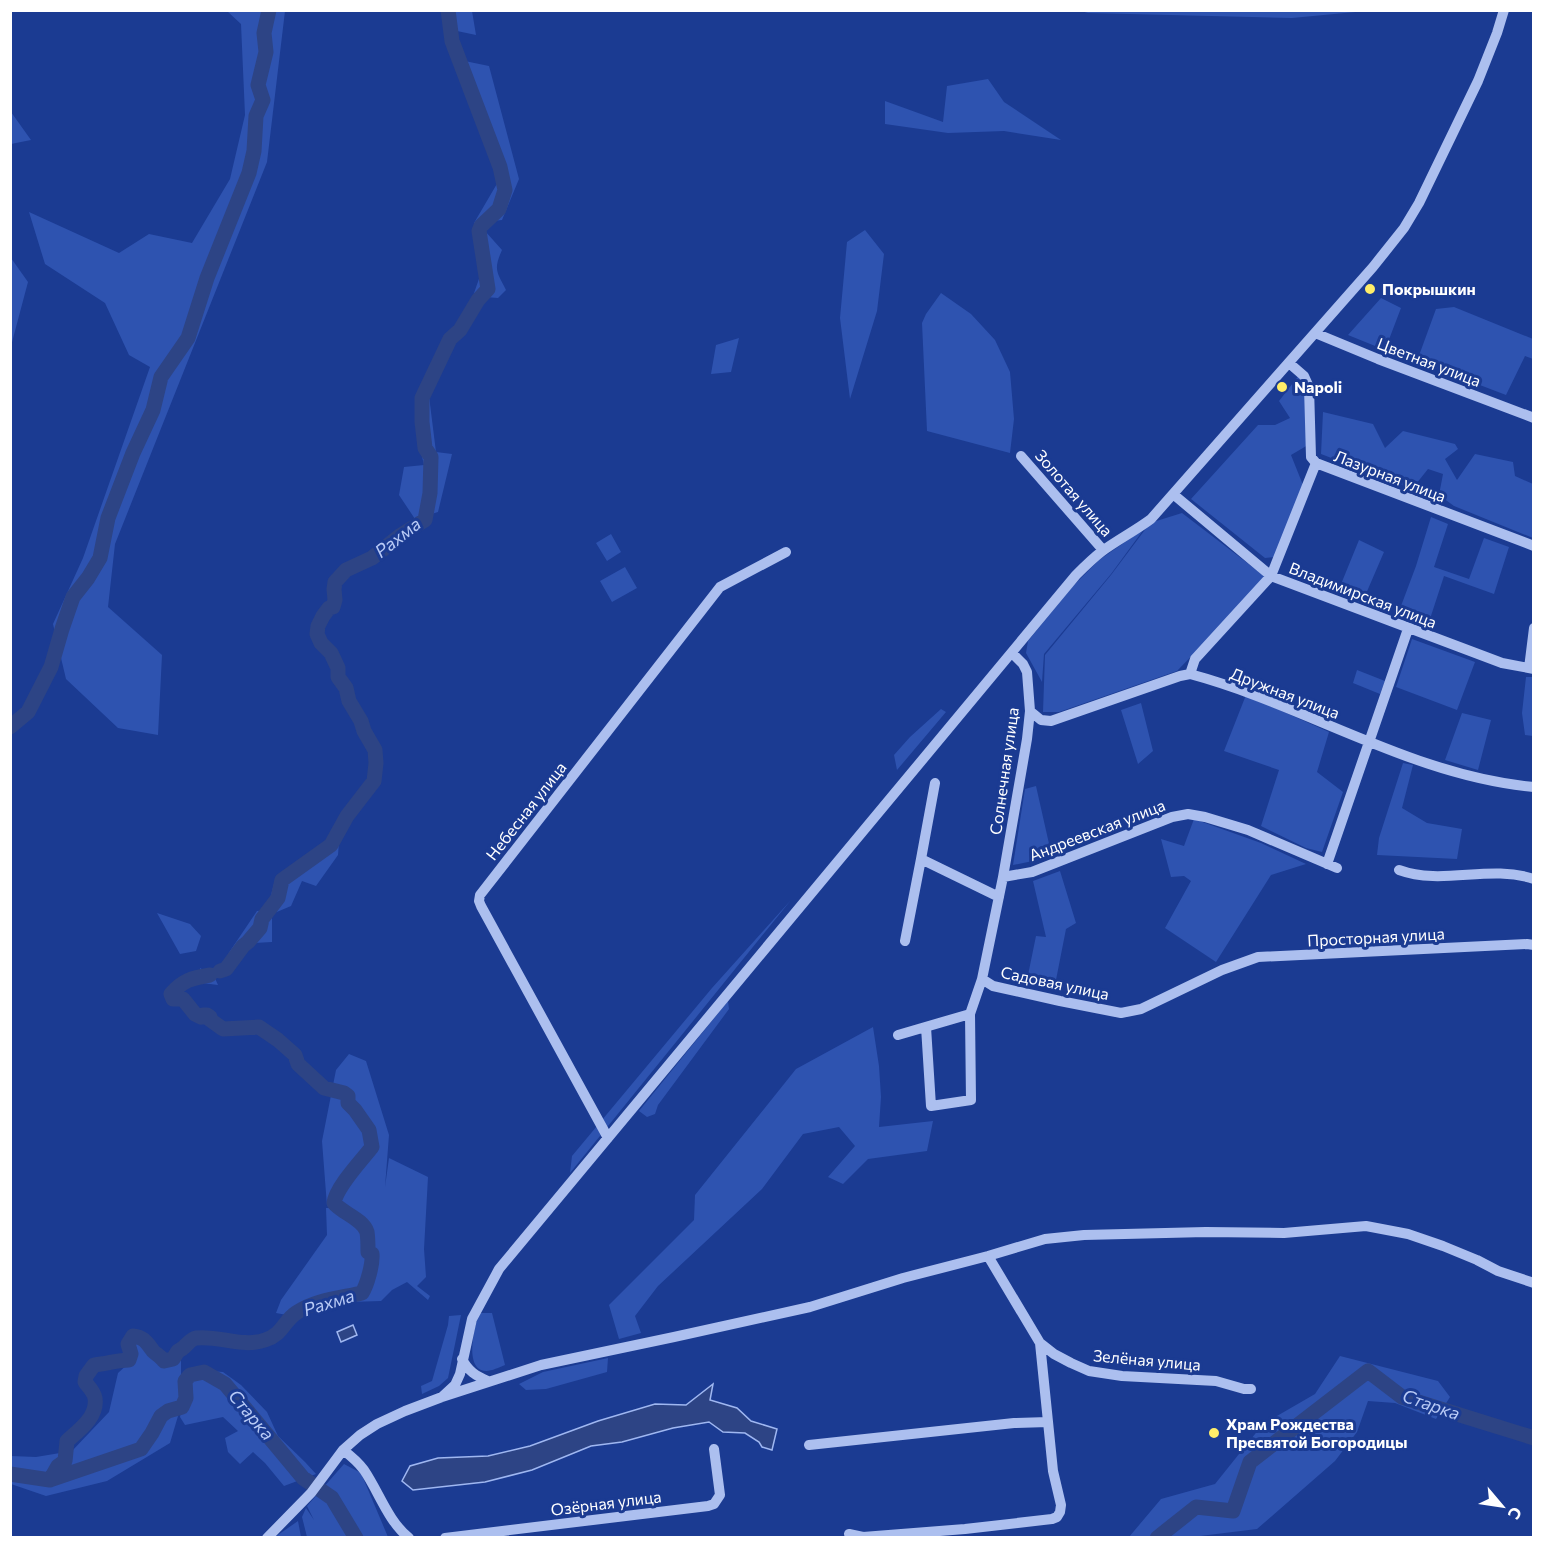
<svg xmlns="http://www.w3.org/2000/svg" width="1544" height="1548" viewBox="0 0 1544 1548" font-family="Commissioner,sans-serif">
	<rect width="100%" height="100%" fill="#1b3b92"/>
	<path fill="#2e53b0" d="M227,11H285L267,162L115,544L108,607L162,655L158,735L118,728L66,679L53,624L83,558L150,367L129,355L105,303L45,264L29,212L119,253L149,234L192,243L230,179L245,115L241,24Z
		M451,11H472L476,35L457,31Z
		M1081,11H1366L1292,18L1088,13Z
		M455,59L489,66L519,179L502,220L474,223L498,182Z
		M988,79L1004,102L1061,140L1004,131L948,133L885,124V101L943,122L947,86Z
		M11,112L31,140L11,144Z
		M865,230L884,254L877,311L850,399L840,318L847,242Z
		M485,231L502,250C493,270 497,272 506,290L498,298L473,296L481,273L477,245Z
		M11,258L28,282L11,346Z
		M941,293L971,314L995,340L1010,372L1014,419L1010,453L927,431L922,323L926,314Z
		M1381,298L1401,308L1385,350L1348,335Z
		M1454,307L1533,339V359L1525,356L1506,395L1417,361L1436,309Z
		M739,338L731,372L711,374L716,345Z
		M1300,374L1309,389L1308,445L1291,455L1303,485L1276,557L1265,558L1191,499L1258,425H1275L1290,418L1279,401Z
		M429,396L436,452L452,454L438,512L415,519L399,495L404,467L424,465L416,431V413Z
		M1323,412L1373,424L1385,448L1403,431L1455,444L1458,449L1445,459L1457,480L1475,454L1513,462L1515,476L1533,484V538L1454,506L1439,495L1443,474L1428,469L1412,489L1321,454Z
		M1182,513L1267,578L1177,671L1059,712H1043L1045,655L1111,575L1150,523Z
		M1431,517L1448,524L1434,567L1469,579L1484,538L1509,547L1494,594L1444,576L1428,625L1398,614L1416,566Z
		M1144,529L1111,574L1044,654L1042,682L1026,653L1028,641L1072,587L1099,560Z
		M611,534L621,552L607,561L596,543Z
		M1359,540L1384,552L1362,603L1337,594Z
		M625,567L637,588L612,602L600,581Z
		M1412,639L1475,662L1457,710L1396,687Z
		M1357,670L1385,681L1380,694L1353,683Z
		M1526,677H1533V736L1525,735L1522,713Z
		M1246,695L1329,732L1317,772L1343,792L1322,852L1306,848L1261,826L1279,770L1224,751Z
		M1141,703L1153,751L1138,764L1121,710Z
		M941,709L946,712L897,770L894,755L910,737Z
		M1462,713L1491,720L1478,770L1445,760Z
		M1403,763L1413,765L1402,808L1427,823L1462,829L1457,859L1377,855L1379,838Z
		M1036,786L1052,857L1013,865L1025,789Z
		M1194,819L1261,843L1306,864L1271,875L1216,962L1165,928L1191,881L1184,876L1171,877L1161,839L1184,846Z
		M339,842L338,855L316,886L302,881L291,906L272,914V942L253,943L228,954L257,911L267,910L275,880L312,863Z
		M1060,871L1076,923L1066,929L1055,985L1027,980L1036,936L1046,937L1033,881Z
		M791,900L570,1173L572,1156L712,988Z
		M157,913L190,924L201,936L196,951L180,954Z
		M200,968L214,976L218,985L202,983Z
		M728,1001L729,1009L658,1105L655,1114L647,1117L639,1111Z
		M873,1027L879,1066L881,1097L879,1127L933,1121L927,1151L868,1159L843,1184L828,1177L855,1146L839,1127L803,1134L762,1189L658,1286L635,1316L641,1333L619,1339L609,1305L694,1220L695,1195L796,1069Z
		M349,1054L366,1061L389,1135L385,1187L389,1158L428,1177L424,1249L426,1277L417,1286L430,1296L428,1300L407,1282L392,1290L381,1301L349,1302L340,1293L308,1303L287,1315L276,1313L281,1300L327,1235L326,1208H333L337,1188L343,1178L335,1187L332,1207L327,1206L322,1141L336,1070Z
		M479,1313H492L505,1365C497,1368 489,1373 481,1370C465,1363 475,1325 479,1313Z
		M461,1315L448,1378L439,1386L422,1394L421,1386L432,1381L448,1325L449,1316Z
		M140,1340L167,1364L181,1356V1379L178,1416L170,1443L107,1481L46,1496L11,1484V1456L36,1457L72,1451L109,1412L118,1373L130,1362L133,1352L131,1345Z
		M1340,1356L1438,1381L1450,1397L1436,1419L1395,1403L1368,1401L1357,1432L1335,1461L1257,1529L1192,1537H1129L1161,1499L1215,1484L1263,1424L1315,1394Z
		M608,1358L607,1372L546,1389L526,1390L519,1384L543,1372Z
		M199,1370L223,1372L241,1385L267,1412L278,1436L305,1462L316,1474L284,1486L265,1463L253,1452L240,1464L228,1452L225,1438L238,1431L223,1417L185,1425L180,1417L188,1380Z
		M344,1464L361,1473L388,1537H307L302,1517L306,1508L314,1520L307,1506Z
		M298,1521L301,1537H275Z"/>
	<path fill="#2d4485" stroke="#9fb7f1" stroke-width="1.5" d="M353,1325L357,1335L341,1342L337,1332Z
		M713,1384L710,1400L737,1408L751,1421L777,1429L772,1450L762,1447L759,1442L745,1433L723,1432L709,1422L673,1428L622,1442L591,1446L532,1470L485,1482L413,1490L402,1481L410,1466L438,1458L488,1456L530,1446L598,1421L655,1404L686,1405Z"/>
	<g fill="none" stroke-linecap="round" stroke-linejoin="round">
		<path stroke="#2d4485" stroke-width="15" d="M10,727L28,712L51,667L62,629L73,597L88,578L100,558L108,518L133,453L153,410L161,377L188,338L207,278L249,173L254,151L256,116L263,100L258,85L266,52L264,33L269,10
			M220,971L226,969L243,946L248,942L260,928L262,919L278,898L282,880L331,845L347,816L374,781L376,763L375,750L364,731L361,721L349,701L346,688L338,677V668L331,653L321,643L317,634L318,626L323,616L329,608L333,607L335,600L334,589L335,582L346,570L372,558L401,535L425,520L430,493L431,457L425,448L422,422V398L450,339L460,330L478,300L488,289L479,231L481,226L499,209L505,190L500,167L452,41L448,10
			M10,1474L50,1480L58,1466L65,1461L67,1441C79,1430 98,1417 95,1398C94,1392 89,1387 85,1382L86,1376L94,1365C107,1364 117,1360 129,1360L131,1354L128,1344L133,1336C144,1337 147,1343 153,1351C156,1354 161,1357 164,1361L173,1359L178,1351C186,1348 188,1340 196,1338C219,1335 242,1348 265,1340C283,1334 283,1322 296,1313C314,1300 340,1298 362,1293C367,1285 373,1264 372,1254L368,1252C368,1246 368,1238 367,1232C363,1219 342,1213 334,1203C336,1187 362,1160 372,1147L369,1130L355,1110L348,1103V1096L344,1093L324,1088L298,1064L295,1055L278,1040L259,1027L223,1029L209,1019L210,1017L207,1015H203L201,1017L195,1014L183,999H173L171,994C183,980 192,978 210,975
			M50,1480L141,1449L152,1433L161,1416L168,1411L182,1407L186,1398L185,1381L190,1375L204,1372L225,1384L303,1478L332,1498L356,1538
			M1157,1538L1196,1507L1233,1511L1250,1462L1368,1371L1402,1397L1534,1438"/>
		<path stroke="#acbfef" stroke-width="10" d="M1315,333L1378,359L1534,418
			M1289,363L1304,376L1309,387L1311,457L1316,463
			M1021,456L1103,550
			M1173,494L1271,576L1502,663L1534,669
			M1529,668L1534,628
			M1190,674L1195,659L1271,576L1316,463L1534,546
			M1030,711L1041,720L1051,721L1180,676L1190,674C1306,705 1412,776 1534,787
			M935,783L921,859L999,897
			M1327,864L1408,629
			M1399,870C1443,886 1489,864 1534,879
			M1003,877L1032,872L1172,817L1188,814L1205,817L1248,830L1337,868
			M905,941L921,859
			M982,979L993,986L1060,1001L1121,1013L1141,1009L1222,970L1258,957L1527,944L1534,945
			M926,1027L931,1106L971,1100L970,1014
			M898,1035L970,1014L982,979L1003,877L1027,739L1030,711L1027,672L1023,664L1012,653
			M608,1138L481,906L479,901L480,895L720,587L786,552
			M988,1256L1040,1343L1054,1354L1071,1363L1089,1371L1122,1376L1216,1381L1244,1389H1251
			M462,1359C468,1371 476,1376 488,1381
			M442,1397L455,1385L460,1374L472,1319L499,1269L1076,575C1084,567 1092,559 1101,552C1117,540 1135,531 1151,519L1373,267L1404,228L1419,203L1478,81L1497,33L1504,10
			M809,1445L1014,1423L1048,1422
			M343,1450C351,1456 358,1462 364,1470C379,1492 388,1521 409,1538
			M849,1534L863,1537L965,1529L1052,1519L1057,1517L1060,1512L1061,1505L1053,1471L1040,1343
			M267,1538L311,1493L343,1450L360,1435L377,1424L405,1411L442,1397L541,1365L674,1337L810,1307L903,1278L988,1256L1045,1239L1084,1235L1206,1232L1284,1233L1366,1226L1408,1234L1443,1246L1477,1260L1498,1271L1534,1283
			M445,1538L708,1506L714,1504L720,1495L714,1449"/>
	</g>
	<g fill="#ffed69" stroke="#1b3b92" stroke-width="2">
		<circle cx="1370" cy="289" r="6"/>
		<circle cx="1282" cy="387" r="6"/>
		<circle cx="1214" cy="1433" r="6"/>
	</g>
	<g text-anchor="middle" stroke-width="6" stroke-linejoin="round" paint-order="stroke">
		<g font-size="16" font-weight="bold" fill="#fff" stroke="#1b3b92" text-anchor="start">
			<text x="1382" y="295">Покрышкин</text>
			<text x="1294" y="393">Napoli</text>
			<text x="1226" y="1430">Храм Рождества<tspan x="1226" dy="18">Пресвятой Богородицы</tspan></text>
		</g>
		<g font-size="16" fill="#fff" stroke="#1b3b92">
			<text transform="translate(1429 362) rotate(21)" y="6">Цветная улица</text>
			<text transform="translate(1390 476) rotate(21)" y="6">Лазурная улица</text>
			<text transform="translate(1074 493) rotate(49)" y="6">Золотая улица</text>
			<text transform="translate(1363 595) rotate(21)" y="6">Владимирская улица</text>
			<text transform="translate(1285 693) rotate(21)" y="6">Дружная улица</text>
			<text transform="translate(1004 771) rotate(-82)" y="6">Солнечная улица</text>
			<text transform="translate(526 811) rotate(-52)" y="6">Небесная улица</text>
			<text transform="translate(1097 830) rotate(-21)" y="6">Андреевская улица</text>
			<text transform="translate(1376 937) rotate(-3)" y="6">Просторная улица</text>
			<text transform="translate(1055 983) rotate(12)" y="6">Садовая улица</text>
			<text transform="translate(1147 1360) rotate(5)" y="6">Зелёная улица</text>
			<text transform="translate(606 1503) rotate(-7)" y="6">Озёрная улица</text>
		</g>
		<g font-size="18" font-style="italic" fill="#b8caf6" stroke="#1b3b92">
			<text transform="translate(398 538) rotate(-38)" y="6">Рахма</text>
			<text transform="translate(329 1303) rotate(-17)" y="6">Рахма</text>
			<text transform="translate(1431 1405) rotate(19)" y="6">Старка</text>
			<text transform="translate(251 1415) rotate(50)" y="6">Старка</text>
		</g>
	</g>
	<rect width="1544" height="1548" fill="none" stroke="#ffffff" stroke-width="24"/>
	<g transform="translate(1502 1506) rotate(119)" stroke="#1b3b92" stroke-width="4.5" paint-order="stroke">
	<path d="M0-4.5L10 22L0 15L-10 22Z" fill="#ffffff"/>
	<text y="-9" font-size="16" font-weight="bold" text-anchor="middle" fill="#ffffff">С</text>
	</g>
</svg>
